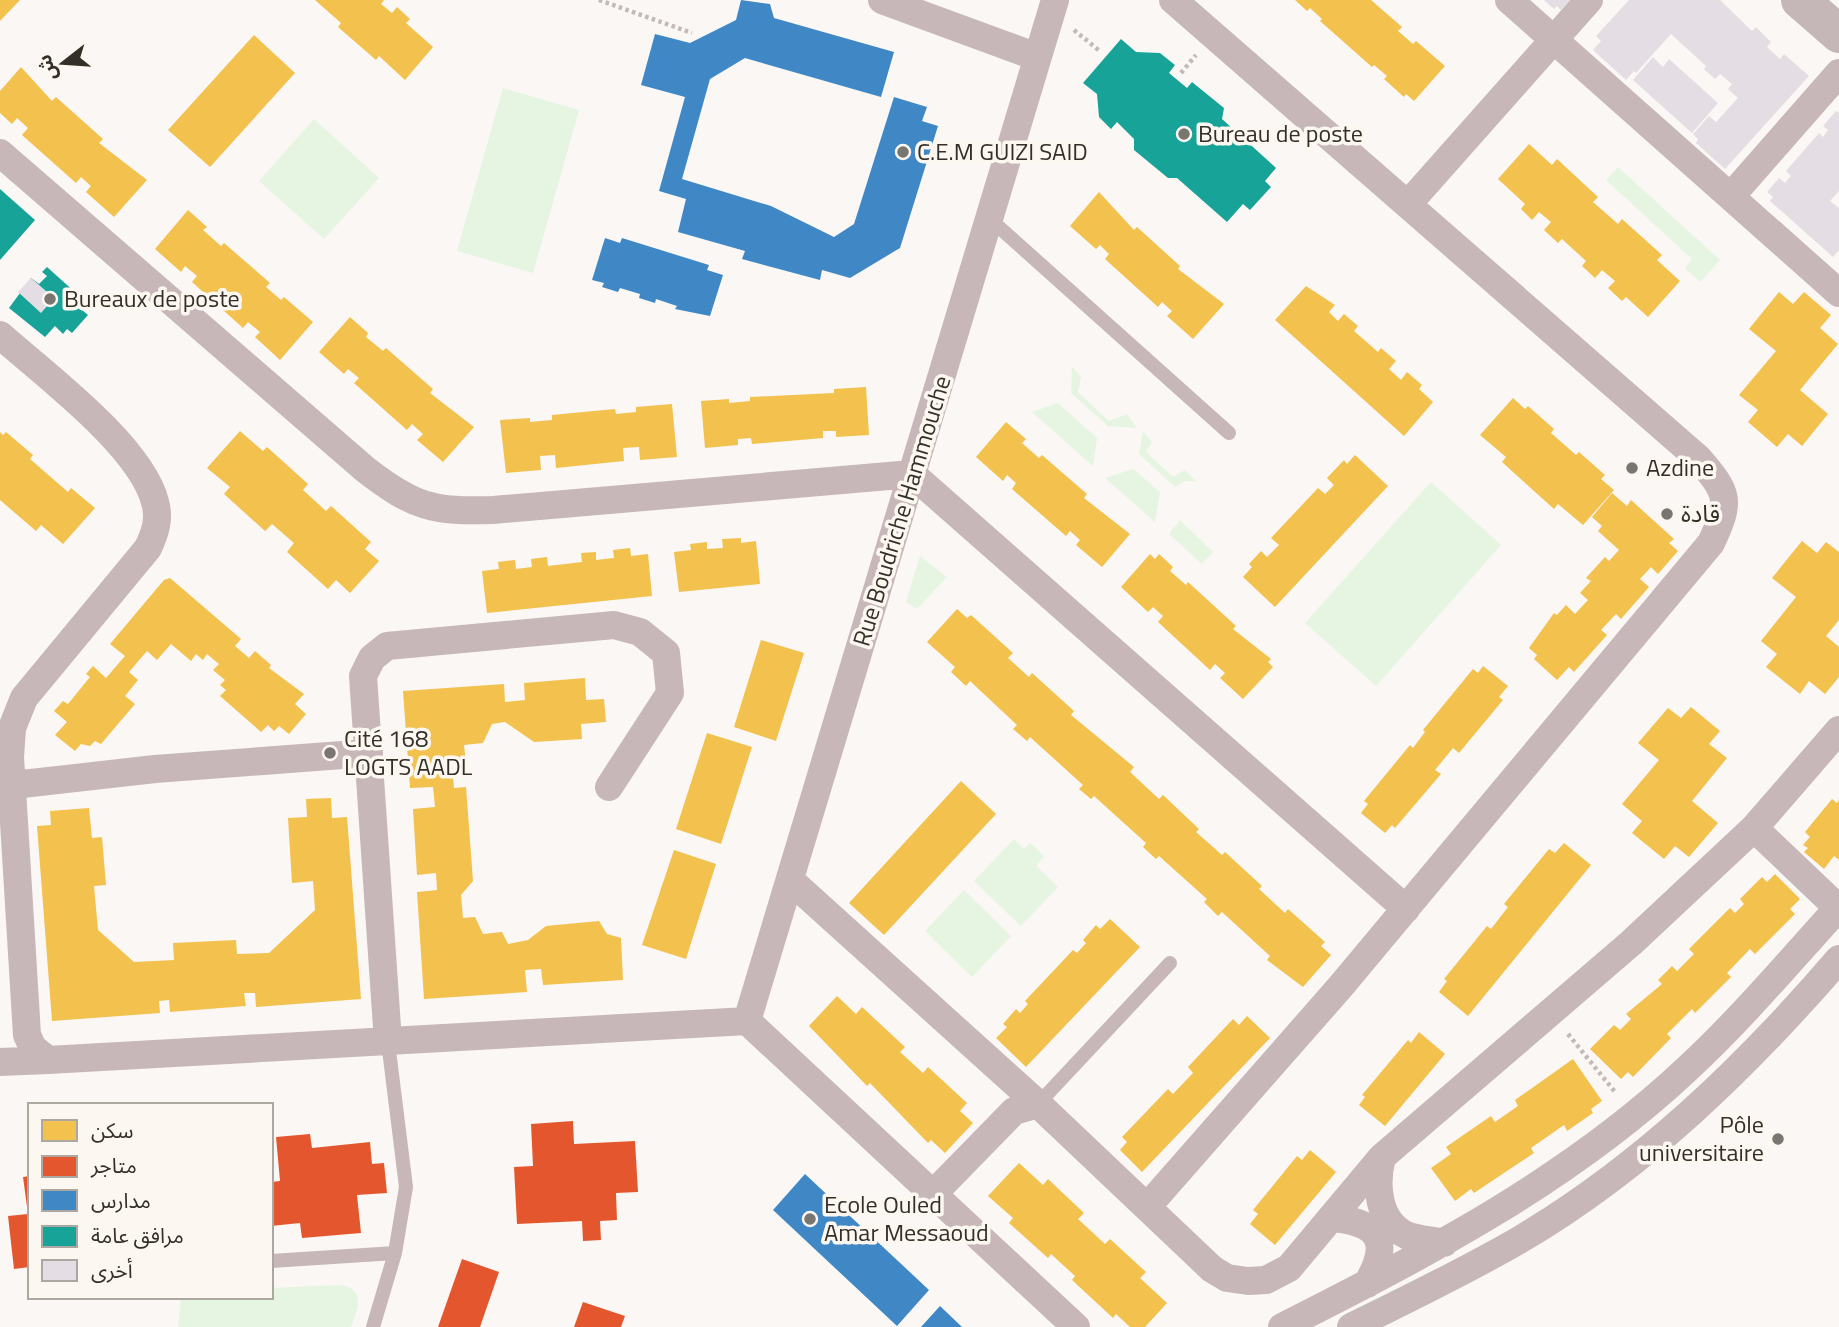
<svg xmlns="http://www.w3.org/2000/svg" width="1839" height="1327" viewBox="0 0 1839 1327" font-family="'Titillium Web','Noto Sans Arabic',sans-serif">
	<rect width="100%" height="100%" fill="#faf7f4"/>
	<path fill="#e5f5e1" d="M503,88L579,110L533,273L457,251Z
		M314,119L379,178L324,239L259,181Z
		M1618,167L1720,260L1700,282L1685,268L1692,259L1606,180Z
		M1072,367L1081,377L1078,392L1109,421L1127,414L1137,428L1108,426L1071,393Z
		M1058,403L1097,438L1093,466L1032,412Z
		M1143,431L1152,442L1146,452L1173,477L1185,470L1196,481H1186L1175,487L1139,454Z
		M1133,469L1160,492L1155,522L1105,478Z
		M1431,482L1501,545L1376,686L1305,623Z
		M1180,520L1213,552L1202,564L1169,534Z
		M920,556L947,577L917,609L906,602Z
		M1014,839L1024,849L1030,843L1044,856L1036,866L1058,887L1021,926L974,881Z
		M964,890L1011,936L972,977L925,931Z
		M341,1285C366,1289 358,1310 351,1327H178L181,1297H271V1288Z"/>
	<path fill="#f2c14e" d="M0,0H20L0,21Z
		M315,0H384L381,4L392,13L397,7L410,19L406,23L433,47L405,80L379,56L376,60L338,27L341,23Z
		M1295,0H1371L1402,27L1398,31L1413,44L1416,41L1445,66L1414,101L1406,94L1404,97L1384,79L1387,76L1374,65L1372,67L1320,21L1322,19L1310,8L1307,11Z
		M254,35L295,73L210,167L168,130Z
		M21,67L52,101L56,97L103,139L99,143L147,180L114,217L86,192L91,186L81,177L76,183L22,135L28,128L17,118L12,124L0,113V91Z
		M1529,144L1552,165L1557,159L1598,197L1593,202L1618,224L1622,219L1662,255L1657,260L1680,281L1648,317L1626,297L1622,301L1608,288L1615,281L1602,270L1595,278L1582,266L1586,261L1562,239L1558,243L1544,230L1551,222L1539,212L1532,220L1521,209L1525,204L1498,179Z
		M1099,192L1134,230L1137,227L1180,266L1178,269L1224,304L1193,339L1167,316L1172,311L1162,302L1158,307L1105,259L1109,254L1100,245L1096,249L1070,226Z
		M188,210L207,227L203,230L221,246L224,243L270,283L266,287L281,300L284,297L313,322L280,360L255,337L260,332L248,322L243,328L192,282L197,276L185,266L181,272L155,249Z
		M1306,286L1335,305L1329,312L1338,321L1344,314L1358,326L1354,331L1378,352L1381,348L1396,361L1389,369L1401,380L1407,372L1422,385L1419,389L1433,402L1404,436L1275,320Z
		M1779,292L1793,304L1804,292L1831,315L1820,328L1838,344L1800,390L1828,414L1802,446L1788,434L1777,447L1748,422L1758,410L1739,395L1776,351L1749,329Z
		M350,317L368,333L366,337L383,351L386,348L433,389L430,393L474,427L443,462L417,440L423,434L412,424L407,430L354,383L359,378L348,369L344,374L319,352Z
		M866,387L869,435L836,437V431H823V438L752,444L751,438L738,439V445L705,448L701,401L729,399V403L750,401V397L834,393V389Z
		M1513,398L1525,409L1528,406L1554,429L1551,433L1576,455L1579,452L1605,475L1601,479L1614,490L1583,525L1558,504L1554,509L1502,462L1506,457L1480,435Z
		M672,404L677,457L640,460L639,447L623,448L624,461L556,468L555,455L540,456L541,470L506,473L500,420L530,418V422L552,420V415L615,409L616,414L636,412V407Z
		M1006,422L1026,439L1022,443L1039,458L1042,455L1087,494L1084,498L1130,534L1102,567L1076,545L1080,540L1070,531L1066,536L1012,489L1016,483L1007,475L1003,481L976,457Z
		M240,431L263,451L267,447L308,484L303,490L326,511L331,506L371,542L365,549L379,561L350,593L336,580L328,589L287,552L294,543L272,524L265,531L224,494L230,487L207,468Z
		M0,432L3,435L6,432L33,455L30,459L68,492L71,488L95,508L63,544L41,525L36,531L0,500Z
		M1355,455L1388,486L1275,607L1243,577L1252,567L1249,564L1261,551L1267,557L1279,545L1271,538L1318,488L1325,494L1334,485L1327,478L1344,460L1347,464Z
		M1612,493L1627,506L1631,500L1674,539L1669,543L1678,551L1658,574L1651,567L1640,579L1649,587L1621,619L1616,614L1601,630L1607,635L1574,672L1569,667L1557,680L1534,659L1537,655L1529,648L1554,613L1557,615L1566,605L1575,614L1588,600L1580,593L1591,581L1586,578L1605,557L1609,561L1619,550L1598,531L1602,526L1592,517Z
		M741,538V543L756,541L760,584L679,592L674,552L691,550L690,544L707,542V549L723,548L722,539Z
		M1802,541L1817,553L1826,542L1839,552V620L1826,636L1839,647V677L1825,694L1809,681L1800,694L1766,667L1777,654L1761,641L1796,597L1772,578Z
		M630,548L631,556L648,554L652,596L487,613L482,571L499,569L498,562L515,560L516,569L532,567L531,559L547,557L548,566L582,562L581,553L596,552V560L614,558L613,550Z
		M1150,554L1155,559L1159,554L1173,567L1170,571L1186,585L1188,582L1236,626L1233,629L1271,659L1268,662L1273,667L1243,699L1220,678L1225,673L1215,664L1210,670L1158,622L1163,616L1153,607L1148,612L1121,587Z
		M170,578L241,639L235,646L249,658L255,651L271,665L269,668L304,694L295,704L306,714L289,734L279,726L274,731L268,725L261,732L220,696L226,690L220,685L225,680L213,670L219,664L207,654L203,660L196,654L191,661L171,644L157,660L147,651L129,672L138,680L125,696L135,704L101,744L95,741L90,746L81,744L75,751L55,735L67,722L54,711L63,701L68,704L90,677L86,674L93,666L106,678L125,656L110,644L164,580Z
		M957,609L967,618L971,615L1013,653L1008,658L1029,677L1032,673L1074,711L1071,715L1134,767L1130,772L1159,799L1163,795L1199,829L1196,832L1222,855L1225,852L1262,886L1259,889L1285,913L1288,909L1325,942L1321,946L1331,955L1303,987L1267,960L1270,956L1222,912L1218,916L1204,902L1207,899L1159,856L1156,859L1143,847L1146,843L1094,796L1091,799L1079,789L1083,785L1030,737L1027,741L1013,729L1017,725L970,681L966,686L951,672L955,667L927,642Z
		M761,640L804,653L776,741L734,727Z
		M1483,666L1508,686L1499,697L1503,700L1459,753L1453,748L1435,770L1441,774L1395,828L1392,825L1385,833L1361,813L1368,804L1364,801L1410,745L1413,748L1425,732L1423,730L1473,669L1478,673Z
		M585,678L586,700L604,699L606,722L581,724L582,739L534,742L505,722L492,724L483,743L464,745L466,763L452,764L454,788L466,787L473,881L461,895L463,918L475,917L483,934L502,932L508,944L528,940L546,926L599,921L607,934L621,938L623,980L543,985L541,969L525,970L527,992L424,999L417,892L437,890L436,873L417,875L413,809L435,807L433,787L410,788L403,691L504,684L505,702L525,700L524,683Z
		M1691,707L1720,731L1709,744L1727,758L1692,801L1718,823L1689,857L1675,846L1664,859L1632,833L1642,821L1622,804L1659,760L1638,743L1668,708L1681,718Z
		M707,733L752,747L721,844L676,829Z
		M961,781L996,814L884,935L849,903Z
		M331,798L332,818L347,817L361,999L256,1007L255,993H244L246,1006L170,1012L169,1000L159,1001L160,1013L52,1021L37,826L51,825L50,811L89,808L92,838L102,837L106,885L94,886L98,930L134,962L174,960L173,943L236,940L237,954L269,953L315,910L313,881L292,883L288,818L307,817L306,799Z
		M1832,799L1837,803L1839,800V860L1834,856L1824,869L1804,852L1808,848L1803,845L1810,837L1805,832Z
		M1564,843L1591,865L1468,1016L1439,992L1447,981L1444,979L1487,926L1491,929L1508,907L1504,904L1549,849L1555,853Z
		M674,850L716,864L686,959L642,945Z
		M1775,874L1800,899L1790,909L1795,914L1755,954L1750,949L1727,973L1731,977L1695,1013L1692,1009L1667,1034L1671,1038L1633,1077L1628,1072L1621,1079L1590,1049L1614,1025L1620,1030L1631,1019L1626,1014L1662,984L1658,980L1672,966L1677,971L1694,954L1689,949L1730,908L1735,913L1744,904L1740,899L1762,877L1767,882Z
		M1110,919L1140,947L1026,1067L996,1038L1007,1027L1003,1024L1016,1009L1020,1013L1028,1004L1025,1001L1073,950L1077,953L1086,943L1083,940L1096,925L1100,929Z
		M837,996L856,1014L862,1007L905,1047L900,1052L923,1073L928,1067L967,1103L960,1111L973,1123L945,1153L931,1140L928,1143L870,1083L867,1086L809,1026Z
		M1247,1016L1270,1038L1142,1172L1120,1150L1127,1142L1122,1137L1168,1089L1173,1094L1193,1073L1188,1067L1233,1019L1239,1025Z
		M1419,1032L1445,1054L1385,1126L1359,1105L1365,1097L1362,1095L1408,1040L1411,1043Z
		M1573,1059L1602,1101L1591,1109L1593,1113L1567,1131L1564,1125L1531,1148L1534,1153L1474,1193L1471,1189L1455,1201L1431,1168L1451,1154L1446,1147L1491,1116L1495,1122L1518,1106L1515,1100Z
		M1310,1150L1336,1172L1275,1245L1250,1224L1258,1214L1253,1210L1297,1156L1302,1160Z
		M1019,1163L1043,1185L1048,1179L1084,1213L1078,1219L1105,1244L1110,1239L1146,1272L1140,1278L1167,1303L1145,1327H1130L1116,1314L1113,1318L1072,1280L1075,1276L1051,1254L1048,1258L1009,1223L1013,1218L988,1196Z"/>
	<path fill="#e4572e" d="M573,1121L574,1144L635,1141L638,1192L616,1193L617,1220L600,1221L601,1240L583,1241L582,1221L517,1224L514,1167L533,1166L531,1124Z
		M310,1134L312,1148L370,1142L372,1164L384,1163L387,1193L357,1195L361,1233L302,1238L300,1223L271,1226V1182L280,1181L276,1137Z
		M30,1176V1267L14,1269L8,1216L28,1214L23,1177Z
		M462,1259L499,1272L480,1327H438Z
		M583,1302L625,1316L621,1327H574Z"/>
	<path fill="#3f88c5" d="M741,0L770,4L774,18L894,52L881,97L745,58L710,79L682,179L771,206L834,237L854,224L894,97L927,107L922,121L938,126L900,248L850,278L822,270L820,280L742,259L745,251L678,232L686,199L659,191L685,97L641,85L655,34L690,43L736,20Z
		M605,238L620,243L622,238L709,265L707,270L723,275L710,316L675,309L677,306L656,299L655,303L639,298L640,294L620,288L618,292L602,287L604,283L592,280Z
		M805,1174L929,1290L897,1326L773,1210Z
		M940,1306L962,1327H921Z"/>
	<path fill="#17a398" d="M1121,39L1136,52L1160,53L1175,65L1169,73L1187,88L1192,82L1224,108L1222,119L1276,168L1265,181L1271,187L1250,210L1243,204L1227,222L1177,178H1168L1134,150V139L1117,122L1111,129L1099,117L1097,94L1083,83Z
		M0,189L35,220L0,260Z
		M47,267L87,303L81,309L88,315L72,333L67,329L63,334L55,326L45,337L9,308L31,278L39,284L47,276L42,272Z"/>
	<path fill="#e5dde4" d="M1544,0H1570L1561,10L1557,6L1554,9Z
		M1629,0H1720L1752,31L1756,27L1771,42L1767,47L1780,59L1784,54L1809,76L1725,169L1696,143L1698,139L1693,134L1709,116L1716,122L1738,98L1728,89L1732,84L1720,74L1715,79L1704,69L1706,66L1671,34L1636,73L1634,71L1626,80L1593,50L1601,41L1596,36Z
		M1653,57L1663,67L1669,59L1718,103L1692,133L1633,80Z
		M1836,111L1839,113V191L1830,201L1839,208V250L1833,257L1770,201L1773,197L1767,192L1779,178L1785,183L1791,176L1786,171L1819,133L1823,137L1828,130L1823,126Z
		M31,278L54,298L41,313L18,292Z"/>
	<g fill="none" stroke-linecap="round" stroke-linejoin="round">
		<path stroke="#c4b9b9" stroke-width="4.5" stroke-dasharray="3.5 3.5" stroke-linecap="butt" d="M599,0L692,33
			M1074,30L1101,52
			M1181,73L1196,55
			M1568,1034L1615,1092"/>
		<path stroke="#c7b7b8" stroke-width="14" d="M991,220L1229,433
			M1038,1104L1170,963
			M271,1261L395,1253
			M373,1327L395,1253L406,1187L388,1042"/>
		<path stroke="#c7b7b8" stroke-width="28" d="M882,0L1037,57
			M1509,0L1839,293
			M0,153L366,470C414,507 433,512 493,510L912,474L1406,909
			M1732,195L1839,73
			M1408,204L1589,0
			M0,335C44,374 141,446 155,502C160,519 155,533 148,548L24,698L12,728L10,757L27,1035L33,1048L48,1060L747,1021L1076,1327
			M13,785L155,769L369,753
			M1754,828L1838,908
			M790,880L1038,1104L1212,1269L1227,1278L1248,1281L1266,1280L1289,1268L1382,1157L1631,943L1754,828L1839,730
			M747,1021L1055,0
			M388,1042L363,676L372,658L387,646L614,625L640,632L666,653L670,693L609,787
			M0,1062L48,1060
			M1382,1157C1375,1184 1377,1221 1406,1235C1418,1240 1432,1240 1444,1243
			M934,1193L1014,1111L1038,1104
			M1147,1207L1341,986L1711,543C1731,500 1729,494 1698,458L1173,0
			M1333,1218C1381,1223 1391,1242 1367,1284
			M1282,1327C1425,1255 1569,1180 1687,1069C1741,1019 1789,962 1839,907
			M1351,1327C1408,1299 1466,1271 1521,1239C1644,1166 1747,1066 1839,959"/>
		<path stroke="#c5b6b8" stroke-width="38" d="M1800,0L1839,34"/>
	</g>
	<g fill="#797570" stroke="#fdf7f1" stroke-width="2.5">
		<circle cx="1184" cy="134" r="7"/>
		<circle cx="903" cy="152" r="7"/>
		<circle cx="50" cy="299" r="7"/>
		<circle cx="1632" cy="468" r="7"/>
		<circle cx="1667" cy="514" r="7"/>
		<circle cx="330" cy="753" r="7"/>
		<circle cx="1778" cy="1139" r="7"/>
		<circle cx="810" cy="1219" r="7"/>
	</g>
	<g text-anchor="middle" stroke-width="7" stroke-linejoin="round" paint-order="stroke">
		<g font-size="24" fill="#342f29" stroke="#fdf7f1" text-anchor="start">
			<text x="1198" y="142">Bureau de poste</text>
			<text x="917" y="160">C.E.M GUIZI SAID</text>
			<text x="64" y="307">Bureaux de poste</text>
			<text x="1646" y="476">Azdine</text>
			<text x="1681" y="522">قادة</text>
			<text x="344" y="747">Cité 168<tspan x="344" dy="28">LOGTS AADL</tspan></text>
			<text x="1764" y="1133" text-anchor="end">Pôle<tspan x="1764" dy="28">universitaire</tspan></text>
			<text x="824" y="1213">Ecole Ouled<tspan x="824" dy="28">Amar Messaoud</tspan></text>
		</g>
		<g font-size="24" fill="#342f29" stroke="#fdf7f1">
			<text transform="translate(902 511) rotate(-73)" y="8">Rue Boudriche Hammouche</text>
		</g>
	</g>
	<rect x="28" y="1103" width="245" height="196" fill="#fdf7f1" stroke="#ada7a1" stroke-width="2"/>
	<rect x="42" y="1120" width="35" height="21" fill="#f2c14e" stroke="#ada7a1" stroke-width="2"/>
	<text x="91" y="1138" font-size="21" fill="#342f29">سكن</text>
	<rect x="42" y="1156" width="35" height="21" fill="#e4572e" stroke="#ada7a1" stroke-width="2"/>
	<text x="91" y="1173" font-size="21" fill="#342f29">متاجر</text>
	<rect x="42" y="1190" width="35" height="21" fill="#3f88c5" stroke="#ada7a1" stroke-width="2"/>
	<text x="91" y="1208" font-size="21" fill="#342f29">مدارس</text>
	<rect x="42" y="1226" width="35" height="21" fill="#17a398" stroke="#ada7a1" stroke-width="2"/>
	<text x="91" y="1243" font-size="21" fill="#342f29">مرافق عامة</text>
	<rect x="42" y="1260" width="35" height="21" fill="#e5dde4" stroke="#ada7a1" stroke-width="2"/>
	<text x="91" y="1278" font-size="21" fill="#342f29">أخرى</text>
	<g transform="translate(63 63) rotate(253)" stroke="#fdf7f1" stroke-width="5" paint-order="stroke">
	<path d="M0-5L12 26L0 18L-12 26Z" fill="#342f29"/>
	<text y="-10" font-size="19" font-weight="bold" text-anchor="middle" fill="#342f29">ش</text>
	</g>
</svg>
